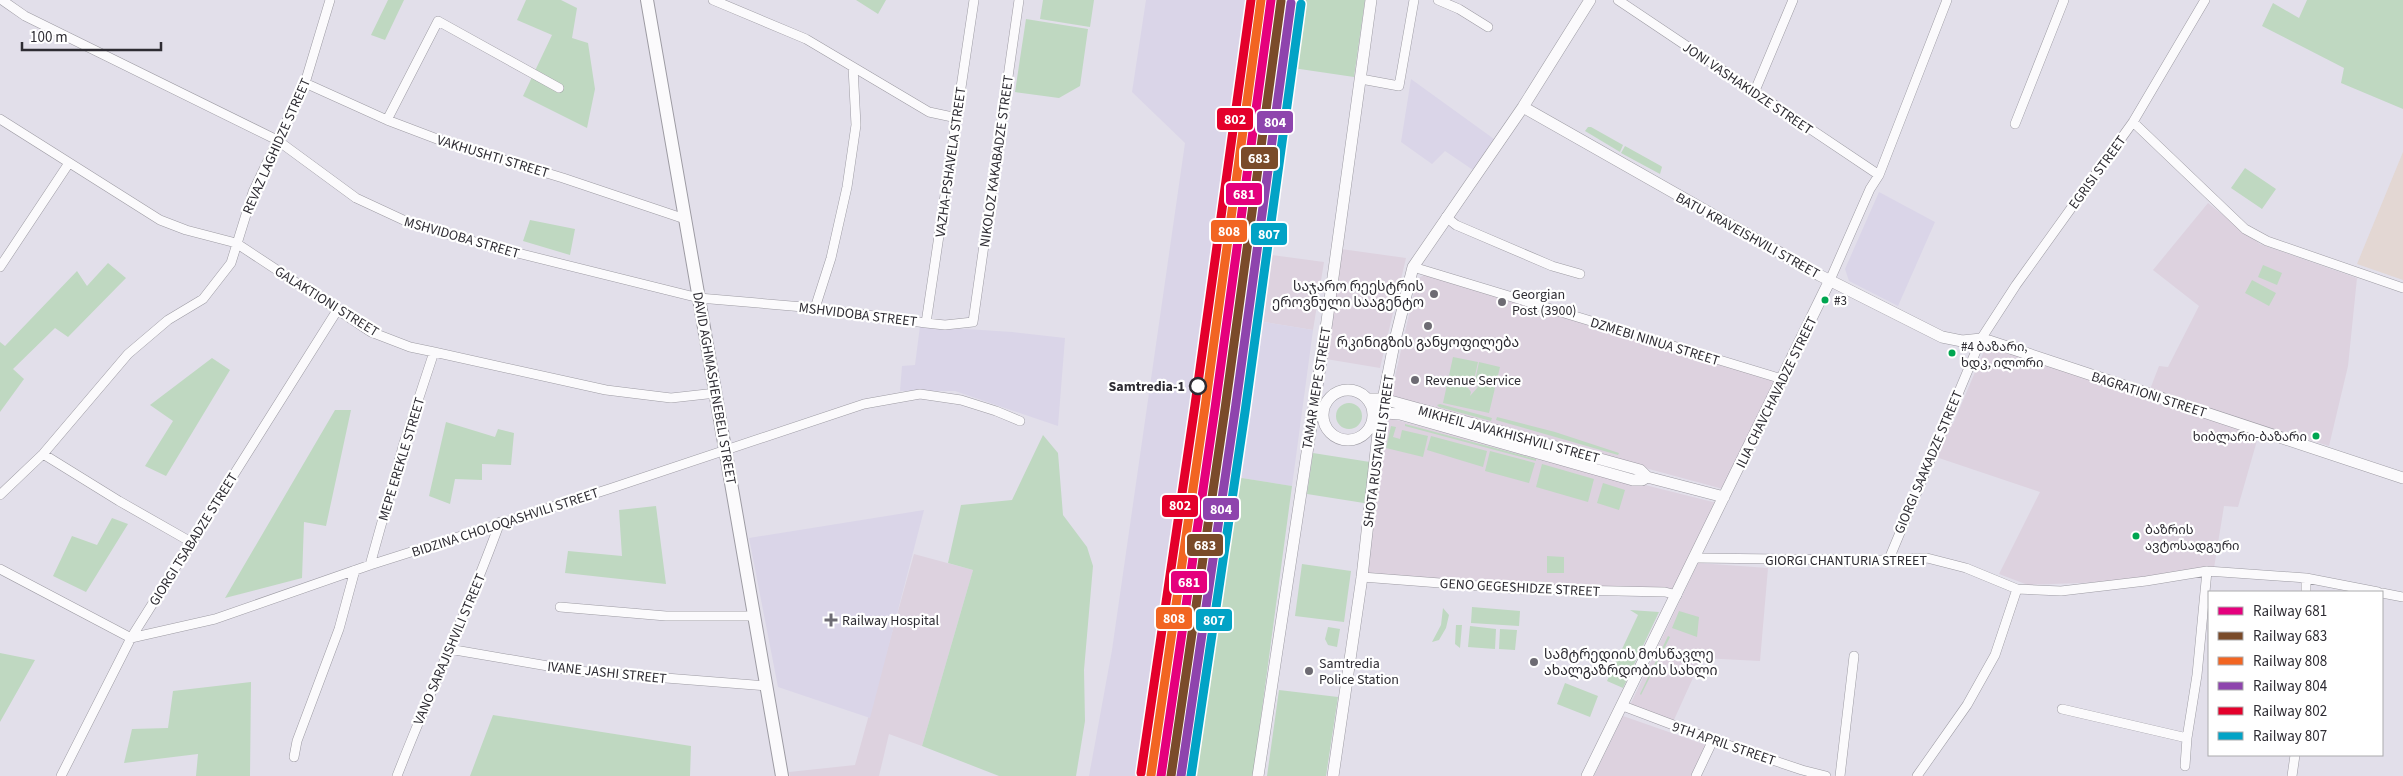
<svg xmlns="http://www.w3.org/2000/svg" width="2403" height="776" viewBox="0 0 2403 776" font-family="'Source Sans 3','Noto Sans Georgian',sans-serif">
	<rect width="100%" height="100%" fill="#e2dfea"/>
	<path fill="#ddd2df" d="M2208,203L2260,244L2357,278L2348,366L2329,446L2149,392L2159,366L2168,367L2199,306L2153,270Z
		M1341,249L1406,258L1380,368L1326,359Z
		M1256,253L1324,262L1313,330L1246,319Z
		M1424,275L1775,380L1723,489L1390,399L1417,279Z
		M1987,344L2167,403L2258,437L2238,507L2224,506L2214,568L2107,582L2028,585L1999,574L2040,492L1933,456L1946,424H1953Z
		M1385,417L1653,487L1717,503L1677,589L1518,584L1365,575Z
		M914,554L973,570L922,746L889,734L879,776H790L789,772L855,765Z
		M1698,563L1768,568L1760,661L1702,658L1673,722L1630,705Z
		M1623,716L1706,745L1692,776H1594Z"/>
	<path fill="#e3d7d3" d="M2403,152V280L2357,264Z"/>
	<path fill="#dad5e8" d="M1146,0H1301L1283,151L1272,150L1246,319L1313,330L1292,486L1229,476L1194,738L1202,740L1196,776H1089L1112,650L1185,143L1132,92Z
		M1411,79L1494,139L1473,170L1445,151L1432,164L1401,142Z
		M1879,192L1935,222L1898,306L1849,281L1845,269Z
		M920,326L1012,332L1065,338L1058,426L955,391H900L902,366L915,365Z
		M924,510L870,718L778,687L749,538Z"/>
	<path fill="#bfd8c1" d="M388,0H404L385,40L371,35Z
		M526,0H561L577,8L572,38L588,43L595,89L587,128L523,96L552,35L517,20Z
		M856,0H886L878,14Z
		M1043,0H1094L1090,27L1040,19Z
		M1301,0H1365L1354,77L1293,68Z
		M2307,0H2403V109L2341,83L2344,68L2262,26L2273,3L2299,18Z
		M1026,19L1088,29L1080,86L1059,98L1015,92Z
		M1588,127H1591L1623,145L1620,152L1585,131Z
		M1625,146L1661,166L1662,167L1660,174L1621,153Z
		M2245,168L2276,189L2262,209L2231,188Z
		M530,220L575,229L570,255L523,241Z
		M108,263L126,278L68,337L55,328L13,369L24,379L0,412V342L5,346L77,271L87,286Z
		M2263,265L2282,273L2277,285L2258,277Z
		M2252,280L2276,293L2269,306L2245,293Z
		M1453,357L1478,362L1474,380L1469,381L1466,385L1471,392L1470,396L1478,387L1475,381L1479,362L1500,367L1489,413L1443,403Z
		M212,358L230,370L166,476L145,466L173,421L150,405Z
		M1336 416a13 13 0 1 1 26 0a13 13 0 1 1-26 0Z
		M1440,404L1492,418L1491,421L1439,407L1437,405Z
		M335,410H351L326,526L304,522L302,578L225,598Z
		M1497,417L1555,432L1619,453L1618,455L1496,420Z
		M446,422L495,437L498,429L514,433L511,465L482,464V480L455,479L450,504L429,496Z
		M1405,424L1536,459V461L1405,426Z
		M1391,426L1396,427L1393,437L1400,439L1402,430L1428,436L1423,457L1386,448Z
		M1043,435L1058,453L1063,515L1087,547L1093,566L1084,670L1085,721L1076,776H999L922,746L973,570L948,563L961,505L1012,500Z
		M1431,436L1487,451L1483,467L1427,450Z
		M1490,451L1535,463L1529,483L1485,471Z
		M1313,453L1370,462L1364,503L1307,494Z
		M1542,464L1594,479L1588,502L1536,487Z
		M1229,476L1292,486L1253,776H1196L1202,740L1194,739Z
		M1603,483L1625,490L1619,510L1597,503Z
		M656,506L666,584L565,573L568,551L622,556L619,510Z
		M112,518L128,524L86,592L53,576L72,536L97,545Z
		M1547,556L1564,557V573H1547Z
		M1302,564L1351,571L1344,622L1295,616Z
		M1472,607L1520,611L1519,626L1471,623Z
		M1443,608L1449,615L1446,628L1439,640L1432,642L1441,625Z
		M1630,610L1659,612L1623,688L1607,681L1638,615Z
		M1679,611L1699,617L1697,637L1672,628Z
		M1456,625H1462L1460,648L1455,644Z
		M1470,626L1496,629L1495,649L1468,647Z
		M1328,627L1340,629L1337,647L1328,645L1325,639Z
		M1500,629L1517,630L1515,650L1499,649Z
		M1668,636L1670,637L1641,695L1640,694Z
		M0,653L35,660L0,722Z
		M251,682L250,776H196L198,754L124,763L132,729L168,728L173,691Z
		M1565,683L1598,696L1590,717L1557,704Z
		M1279,690L1338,697L1326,776H1267Z
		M493,715L691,746L690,776H470Z"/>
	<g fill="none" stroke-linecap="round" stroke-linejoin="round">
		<g stroke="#9d9ba3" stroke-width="10">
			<path id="street" d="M2,0L25,16L277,140L356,198L412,224L493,247L699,298L815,308L926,323L945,325L973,322L1019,0
				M713,0L806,39L929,112L957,118
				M1438,0L1459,9L1488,27
				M1618,0L1879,175
				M1361,79L1399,86L1414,0
				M305,83L387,120L445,142L563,178L685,219
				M1754,93L1793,0
				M0,119L160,220L186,230L236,243L371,332L410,347L434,352L606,390L671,398L716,393
				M387,120L438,21L559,88
				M2133,122L2245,229L2267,241L2403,288
				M2015,124L2064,0
				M1446,217L1456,225L1552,266L1580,274
				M0,267L69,163
				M1413,267L1782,379
				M1830,280L1870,189L1879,175L1947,0
				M815,308L831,258L847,187L856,125L853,67
				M926,323L974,0
				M43,454L119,501L191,542
				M0,495L43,454L128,354L168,320L203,299L231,263L253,192L305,83L330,0
				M1695,558L1880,560L1927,558L1966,568L2017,589L2061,591L2146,581L2207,571L2306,578L2378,592
				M1889,559L1981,339L2016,285L2133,122L2205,0
				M370,565L404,443L434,352
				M0,569L131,638L215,619L370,565L609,489L864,404L920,394L961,400L996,411L1020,421
				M1362,577L1518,589L1665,592L1677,595
				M2306,592V578
				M2382,593L2403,597
				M560,607L666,616H754
				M449,649L577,671L767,686
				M1623,706L1713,740L1802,770L1826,776
				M2062,709L2187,738L2197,675L2207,571
				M294,757L297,741L339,629L355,570
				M2185,766L2187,738
				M61,776L131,638L338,309
				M397,776C430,691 469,608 500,522
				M1696,776L1713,740
				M1840,776L1854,656
				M1917,776L1967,705L1995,655L2017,589
				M2292,776L2295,755"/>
		</g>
		<g stroke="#9d9ba3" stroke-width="12">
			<path id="secondary" d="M1523,107L1819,275L1942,337L1962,341L1981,339L1989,341L2403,478
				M1323 415a25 25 0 1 1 50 0a25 25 0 1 1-50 0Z
				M1367,399H1383L1640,470L1647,477L1724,497
				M1370,428L1385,413L1400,414L1633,480H1642L1647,477
				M1258,776L1327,321L1371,0
				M1333,776L1362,577L1380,415L1394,344L1413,267L1523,107L1590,0
				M1587,776L1830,280"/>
		</g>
		<g stroke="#9d9ba3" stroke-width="14">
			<path id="primary" d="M647,0L782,776"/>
		</g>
		<use href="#street" stroke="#fbfafc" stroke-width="9"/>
		<use href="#secondary" stroke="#fbfafc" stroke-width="11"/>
		<use href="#primary" stroke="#fbfafc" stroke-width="12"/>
		<path stroke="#d4d3d6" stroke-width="2.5" stroke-dasharray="9 9" stroke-linecap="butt" d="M1270,143L1290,0
			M1154,776L1264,0"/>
		<g stroke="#fff" stroke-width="12">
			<path id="rail-1" d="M1161,776L1215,408L1271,0"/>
		</g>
		<g stroke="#fff" stroke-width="12">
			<path id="rail-2" d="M1171,776L1225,409L1281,1"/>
		</g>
		<g stroke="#fff" stroke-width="12">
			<path id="rail-3" d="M1151,775L1205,407L1261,0"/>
		</g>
		<g stroke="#fff" stroke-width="12">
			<path id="rail-4" d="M1181,776L1235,411L1291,3"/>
		</g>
		<g stroke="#fff" stroke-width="12">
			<path id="rail-5" d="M1141,773L1195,405L1251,0"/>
		</g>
		<g stroke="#fff" stroke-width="12">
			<path id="rail-6" d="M1191,776L1245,412L1301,4"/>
		</g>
		<use href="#rail-1" stroke="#e5007d" stroke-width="9"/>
		<use href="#rail-2" stroke="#7a4b2a" stroke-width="9"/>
		<use href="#rail-3" stroke="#f26522" stroke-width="9"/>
		<use href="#rail-4" stroke="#8e44ad" stroke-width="9"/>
		<use href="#rail-5" stroke="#e4002b" stroke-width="9"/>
		<use href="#rail-6" stroke="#02a3c6" stroke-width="9"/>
	</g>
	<g fill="#6d6b73" stroke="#fff" stroke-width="2">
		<circle cx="1434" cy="294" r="5"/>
		<circle cx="1502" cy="302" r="5"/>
		<circle cx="1428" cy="326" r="5"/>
		<circle cx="1415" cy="380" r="5"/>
		<path d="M828.5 612.5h5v5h5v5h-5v5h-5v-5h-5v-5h5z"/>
		<circle cx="1534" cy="662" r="5"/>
		<circle cx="1309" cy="671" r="5"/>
	</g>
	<g fill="#00a651" stroke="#fff" stroke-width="2">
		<circle cx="1825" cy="300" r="4.5"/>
		<circle cx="1952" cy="353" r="4.5"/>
		<circle cx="2316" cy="436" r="4.5"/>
		<circle cx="2136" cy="536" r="4.5"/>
	</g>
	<circle fill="#fff" stroke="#2e2c33" stroke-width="2.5" cx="1198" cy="386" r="8"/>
	<g text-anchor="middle" stroke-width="4.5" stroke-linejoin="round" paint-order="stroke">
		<g font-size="13" fill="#2e2c33" stroke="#fff" text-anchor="start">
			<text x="1834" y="305">#3</text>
			<text x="1961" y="351">#4 ბაზარი,<tspan x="1961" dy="16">ხდკ, ილორი</tspan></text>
			<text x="2307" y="441" text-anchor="end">ხიბლარი-ბაზარი</text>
			<text x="2145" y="534">ბაზრის<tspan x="2145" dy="16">ავტოსადგური</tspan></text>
		</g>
		<g font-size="14" fill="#2e2c33" stroke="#fff">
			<text transform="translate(1748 88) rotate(34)" y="5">JONI VASHAKIDZE STREET</text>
			<text transform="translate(276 146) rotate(-66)" y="5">REVAZ LAGHIDZE STREET</text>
			<text transform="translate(493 156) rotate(17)" y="5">VAKHUSHTI STREET</text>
			<text transform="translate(996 161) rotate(-82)" y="5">NIKOLOZ KAKABADZE STREET</text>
			<text transform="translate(950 162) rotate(-82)" y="5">VAZHA-PSHAVELA STREET</text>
			<text transform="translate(2097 172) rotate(-54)" y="5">EGRISI STREET</text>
			<text transform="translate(1748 235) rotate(29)" y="5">BATU KRAVEISHVILI STREET</text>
			<text transform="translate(462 237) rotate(16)" y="5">MSHVIDOBA STREET</text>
			<text transform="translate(327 301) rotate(32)" y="5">GALAKTIONI STREET</text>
			<text transform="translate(858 314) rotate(7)" y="5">MSHVIDOBA STREET</text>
			<text transform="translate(1655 341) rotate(17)" y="5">DZMEBI NINUA STREET</text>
			<text transform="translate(715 388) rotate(80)" y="5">DAVID AGHMASHENEBELI STREET</text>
			<text transform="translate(1316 388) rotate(-81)" y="5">TAMAR MEPE STREET</text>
			<text transform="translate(1776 392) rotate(-64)" y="5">ILIA CHAVCHAVADZE STREET</text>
			<text transform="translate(2149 394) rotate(18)" y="5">BAGRATIONI STREET</text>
			<text transform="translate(1509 434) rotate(15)" y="5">MIKHEIL JAVAKHISHVILI STREET</text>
			<text transform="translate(1378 451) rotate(-82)" y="5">SHOTA RUSTAVELI STREET</text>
			<text transform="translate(401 459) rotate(-73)" y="5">MEPE EREKLE STREET</text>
			<text transform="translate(1928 462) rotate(-67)" y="5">GIORGI SAAKADZE STREET</text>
			<text transform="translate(505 522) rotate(-18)" y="5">BIDZINA CHOLOQASHVILI STREET</text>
			<text transform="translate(193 539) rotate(-58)" y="5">GIORGI TSABADZE STREET</text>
			<text x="1846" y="565">GIORGI CHANTURIA STREET</text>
			<text transform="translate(1520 587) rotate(3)" y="5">GENO GEGESHIDZE STREET</text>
			<text transform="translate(449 649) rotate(-67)" y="5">VANO SARAJISHVILI STREET</text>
			<text transform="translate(607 672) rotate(6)" y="5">IVANE JASHI STREET</text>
			<text transform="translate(1724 743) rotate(19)" y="5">9TH APRIL STREET</text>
		</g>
		<g font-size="14" fill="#2e2c33" stroke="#fff" text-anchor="start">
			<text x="1424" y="291" text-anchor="end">საჯარო რეესტრის<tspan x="1424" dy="16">ეროვნული სააგენტო</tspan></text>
			<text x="1512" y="299">Georgian<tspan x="1512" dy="16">Post (3900)</tspan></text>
			<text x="1428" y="347" text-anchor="middle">რკინიგზის განყოფილება</text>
			<text x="1425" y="385">Revenue Service</text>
			<text x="842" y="625">Railway Hospital</text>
			<text x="1544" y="659">სამტრედიის მოსწავლე<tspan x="1544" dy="16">ახალგაზრდობის სახლი</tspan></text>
			<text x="1319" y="668">Samtredia<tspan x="1319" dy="16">Police Station</tspan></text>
		</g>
		<g font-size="14" font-weight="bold" fill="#2e2c33" stroke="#fff" text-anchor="end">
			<text x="1185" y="391">Samtredia-1</text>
		</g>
	</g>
	<g stroke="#fff" stroke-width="2">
		<rect x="1216" y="107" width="38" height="24" rx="5" fill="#e4002b"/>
		<rect x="1256" y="110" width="38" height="24" rx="5" fill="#8e44ad"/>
		<rect x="1240" y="146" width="39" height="24" rx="5" fill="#7a4b2a"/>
		<rect x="1225" y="182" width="38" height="24" rx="5" fill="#e5007d"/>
		<rect x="1210" y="219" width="38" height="24" rx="5" fill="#f26522"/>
		<rect x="1250" y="222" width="38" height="24" rx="5" fill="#02a3c6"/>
		<rect x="1161" y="494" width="38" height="24" rx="5" fill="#e4002b"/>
		<rect x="1202" y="497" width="38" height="24" rx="5" fill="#8e44ad"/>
		<rect x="1186" y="533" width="38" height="24" rx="5" fill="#7a4b2a"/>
		<rect x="1170" y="570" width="38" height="24" rx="5" fill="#e5007d"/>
		<rect x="1155" y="606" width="38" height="24" rx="5" fill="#f26522"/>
		<rect x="1195" y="608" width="38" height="24" rx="5" fill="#02a3c6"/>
	</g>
	<g font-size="14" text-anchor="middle" font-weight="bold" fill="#fff">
		<text x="1235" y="124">802</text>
		<text x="1275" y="127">804</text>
		<text x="1259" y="163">683</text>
		<text x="1244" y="199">681</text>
		<text x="1229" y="236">808</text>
		<text x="1269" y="239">807</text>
		<text x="1180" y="510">802</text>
		<text x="1221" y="514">804</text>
		<text x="1205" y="550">683</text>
		<text x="1189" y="587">681</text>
		<text x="1174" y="623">808</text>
		<text x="1214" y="625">807</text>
	</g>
	<rect x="2208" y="591" width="175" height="165" fill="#ffffff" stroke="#ababad"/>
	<rect x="2218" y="607" width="25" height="8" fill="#e5007d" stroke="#ababad"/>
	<text x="2253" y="616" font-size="15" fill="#2e2c33">Railway 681</text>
	<rect x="2218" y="632" width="25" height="8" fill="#7a4b2a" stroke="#ababad"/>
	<text x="2253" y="641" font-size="15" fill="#2e2c33">Railway 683</text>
	<rect x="2218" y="657" width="25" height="8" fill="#f26522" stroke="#ababad"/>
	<text x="2253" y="666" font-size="15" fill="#2e2c33">Railway 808</text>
	<rect x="2218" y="682" width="25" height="8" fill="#8e44ad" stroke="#ababad"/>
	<text x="2253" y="691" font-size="15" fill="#2e2c33">Railway 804</text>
	<rect x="2218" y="707" width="25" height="8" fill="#e4002b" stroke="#ababad"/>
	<text x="2253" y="716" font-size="15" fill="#2e2c33">Railway 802</text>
	<rect x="2218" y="732" width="25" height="8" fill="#02a3c6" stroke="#ababad"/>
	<text x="2253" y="741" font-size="15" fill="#2e2c33">Railway 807</text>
	<path d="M22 42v8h139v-8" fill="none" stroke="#2e2c33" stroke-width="2.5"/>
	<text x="30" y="42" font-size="15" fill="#2e2c33" stroke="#ffffff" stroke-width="4" paint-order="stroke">100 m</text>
</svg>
